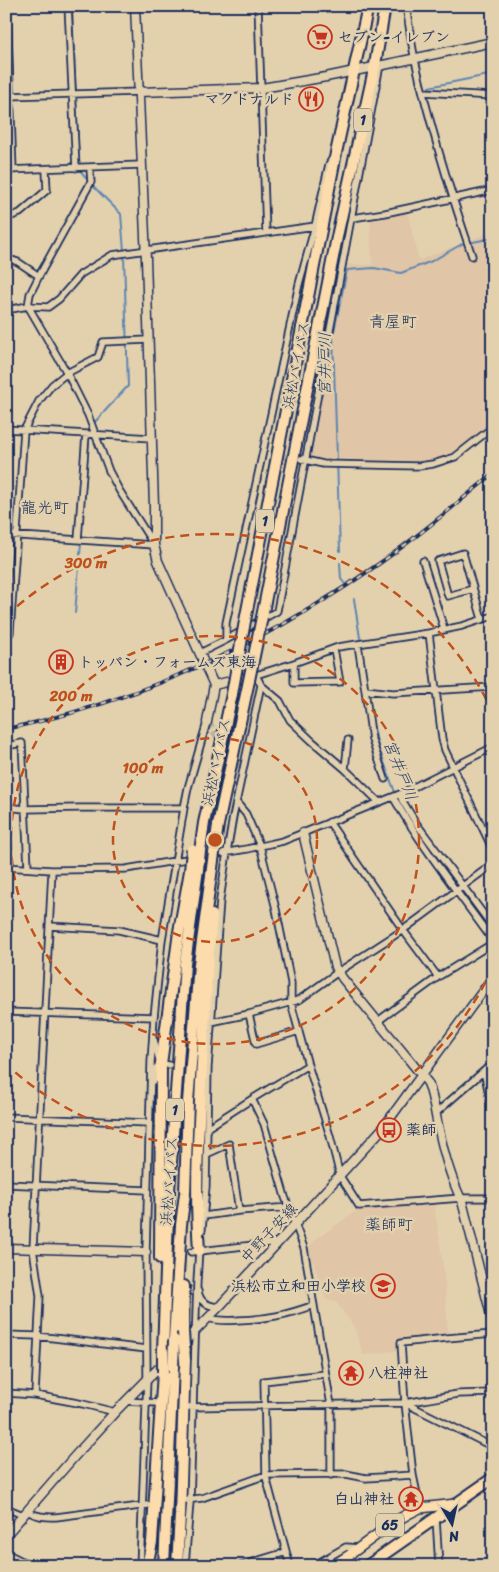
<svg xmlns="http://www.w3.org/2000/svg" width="499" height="1572" viewBox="0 0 499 1572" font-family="Sriracha,'Klee One',sans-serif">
	<rect width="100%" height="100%" fill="#e3d1ae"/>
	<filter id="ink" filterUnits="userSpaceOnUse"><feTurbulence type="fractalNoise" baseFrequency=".02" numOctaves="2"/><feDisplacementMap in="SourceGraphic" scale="10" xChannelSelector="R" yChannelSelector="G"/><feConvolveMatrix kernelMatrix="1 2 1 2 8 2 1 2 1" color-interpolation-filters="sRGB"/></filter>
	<g filter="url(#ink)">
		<path fill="#e0c5a7" d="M407,211L419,260L493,231V422L453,454L423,463L317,461L311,460L308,454L346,264L372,265L370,218Z
			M434,1202L444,1272L448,1334L396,1342L398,1351L363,1355L354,1327L336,1302L326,1300L308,1248L316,1239L356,1211Z"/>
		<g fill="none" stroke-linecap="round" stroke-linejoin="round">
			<path stroke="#5e86b1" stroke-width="2" d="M72,6L79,165
				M429,87L493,74
				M80,170L89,182
				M92,185L121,214L124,251
				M473,242L493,238
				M93,424L128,386L124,255
				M81,538L90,428
				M340,551L333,336L347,270L374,268L401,273L432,261L462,244
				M340,563L341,579L345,584
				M354,599L360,638
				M75,613L81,543
				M362,648L366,679
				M371,716L378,746L396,795
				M401,805L493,934"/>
			<path stroke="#bbb19e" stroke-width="5.5" stroke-dasharray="5.5 3" stroke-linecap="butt" d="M276,455L296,458
				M153,1251L191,1252"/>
			<path stroke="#bbb19e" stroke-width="8" stroke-dasharray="8 4" stroke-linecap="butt" d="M207,722L243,771"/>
			<g stroke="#1b2f5e" stroke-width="9">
				<path id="street" d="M7,6L13,170
					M68,6L76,168
					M258,6L266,233
					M406,6C409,24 411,42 415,60C430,126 450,191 472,256
					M423,92L493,96
					M8,96L139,92
					M90,168L91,182L39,276L30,294L28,306L67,373L88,415L109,471L119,490L154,545
					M6,170L141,165
					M6,218L20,213L47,190L46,170
					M352,218L385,213L493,190
					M6,258L18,262L39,276
					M6,310L28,306L48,307L59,299L81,274L112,255L315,226
					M6,429L151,438
					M301,459L323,464L419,466L433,464L455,457L493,427
					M6,535L154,545
					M78,540L86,434
					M423,561L444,629
					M473,589L448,596L438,561L463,553L482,619
					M6,633H10L24,430L39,401L52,385L67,373L98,357L103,342L148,340
					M429,633L442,739L445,750L493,850
					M226,640V623L299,284L315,226L329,164L332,159
					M358,645L365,690L393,693L493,687
					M200,653L226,640L277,611L380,65
					M294,663V683L340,682L334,649
					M261,685L280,701L290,720L312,741L345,769L379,802
					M365,690L372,740L385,779
					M6,746L22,743L28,867
					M345,769L348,740
					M400,794L402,800L416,823L493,927
					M393,797C422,847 459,894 493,941
					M236,802L246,814L260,846L276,909L291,983V1003L308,1065L330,1136L340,1176L359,1206L461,1198H493
					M6,807L25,809L80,808H184
					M329,822L403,930L438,977L378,1021
					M6,867L52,870L126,869L247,849L283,841L400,794L493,747
					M49,926L119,930L162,940
					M438,977L493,943
					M6,1012L154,1017
					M249,1014L256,1044L299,1031
					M211,1022L249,1014L299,1000L338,972L403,930L493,864
					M154,1040L159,1060
					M484,1071L493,1114
					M153,1081L156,1068L161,1064L169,1065
					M252,1099L308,1065
					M436,1113L493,1063
					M6,1117L148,1123
					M207,1128L252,1099L264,1124L285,1197L304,1248L331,1405V1475
					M207,1154L229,1144L239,1211
					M6,1184L147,1190
					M204,1216L239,1211L290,1207
					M202,1230L206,1187L208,1068L220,900L227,852L233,817L261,685L256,675L294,663L338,647L429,633L462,626L493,616
					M191,1252L279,1242
					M198,1291C200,1303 208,1306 219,1307
					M208,1318C218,1321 228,1321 238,1320C267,1319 287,1315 314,1305
					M6,1335L37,1336L146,1349
					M6,1393L35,1395L83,1404L115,1412
					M35,1395L40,1296L33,1249L52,870
					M126,1401L157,1403
					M405,1403L493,1447
					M189,1407L405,1403L458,1394L493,1393
					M186,1500L202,1498L266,1475L346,1474L366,1478L413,1475
					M6,1508L23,1515
					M420,1508L413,1475L405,1403L401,1343L447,1338L493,1334
					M27,1511C37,1517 45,1517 56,1517L148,1505
					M436,1518L439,1566
					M6,1553L26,1563L39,1566
					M140,1566L147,1379L146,1252L151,1062L154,1017L162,940L184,808L188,788L207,722
					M185,1566L190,1502L197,1282L199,1249
					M240,1566L286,1552
					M290,1566L266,1477L264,1381L325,1374
					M313,1566L346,1547L359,1548"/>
			</g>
			<g stroke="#1b2f5e" stroke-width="11">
				<path id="secondary" d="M135,6L146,259L154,506V545L158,561L214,685L207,722
					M139,92L262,88L326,77L493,42
					M214,685L256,675
					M303,833L335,967L343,979L428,1083C434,1099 435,1114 439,1130C444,1154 451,1179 462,1201L493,1323
					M6,1248L146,1252
					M6,1535L74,1457L115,1412L219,1307L361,1152L383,1128L493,977"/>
			</g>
			<g stroke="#1b2f5e" stroke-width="12">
				<path id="primary" d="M332,1566L348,1556L394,1522L408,1514L420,1508L456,1504"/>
			</g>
			<g stroke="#1b2f5e" stroke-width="14">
				<path id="highway" d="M262,617L338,232L375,65L385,6
					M245,621L336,153L368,6
					M215,846L218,825L248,685
					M200,851L204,823L232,694
					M199,1250C195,1194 198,1138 201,1082C204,1026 207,970 212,915
					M160,1258L161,1064L179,932L190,871
					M183,1332L184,1286
					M174,1340L181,1225L185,1193L188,1102L199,964L212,868
					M163,1351L169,1191L185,964L198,869
					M147,1566L152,1542L163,1372
					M164,1566L173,1368
					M177,1566L180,1515L185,1360
					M367,1566L493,1478"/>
			</g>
			<use href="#street" stroke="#e3d1ae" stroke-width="5.5"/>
			<use href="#secondary" stroke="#e3d1ae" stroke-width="8"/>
			<use href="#primary" stroke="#fcdcac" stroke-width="9"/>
			<use href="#highway" stroke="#fcdcac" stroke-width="10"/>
			<g stroke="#1b2f5e" stroke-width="4">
				<path id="rail" d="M6,729C141,701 268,642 380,563C419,536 456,504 493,474"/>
			</g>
			<use href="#rail" stroke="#e3d1ae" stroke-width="2" stroke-dasharray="5.5" stroke-linecap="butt"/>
			<g stroke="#1b2f5e" stroke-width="14" stroke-linecap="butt">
				<path id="highway-bridge" d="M248,685L262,617
					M232,694L245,621
					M212,868L215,846
					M198,869L200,851
					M190,871L192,850
					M183,1332L185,1360
					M173,1368L174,1340
					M163,1372V1351"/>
			</g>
			<use href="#highway-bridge" stroke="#fcdcac" stroke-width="10"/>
		</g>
	</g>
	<g fill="none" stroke="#bf511c" stroke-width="2.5" stroke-dasharray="9 6">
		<circle cx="215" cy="840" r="102"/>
		<circle cx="215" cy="840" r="204"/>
		<path d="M492 969A306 306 0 0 1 6 1064M6 616A306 306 0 0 1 492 711"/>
	</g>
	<defs>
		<g id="supermarket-ring" transform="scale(1.25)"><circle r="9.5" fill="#e3d1ae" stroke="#c8321e" stroke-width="1.5"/><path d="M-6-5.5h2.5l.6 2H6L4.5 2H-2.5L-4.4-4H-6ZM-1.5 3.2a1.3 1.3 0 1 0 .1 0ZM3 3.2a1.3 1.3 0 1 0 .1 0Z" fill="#c8321e"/></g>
		<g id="restaurant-ring" transform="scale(1.25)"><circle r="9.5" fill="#e3d1ae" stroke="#c8321e" stroke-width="1.5"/><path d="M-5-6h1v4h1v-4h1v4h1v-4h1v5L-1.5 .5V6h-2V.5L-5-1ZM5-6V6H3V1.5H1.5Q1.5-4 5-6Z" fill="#c8321e"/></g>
		<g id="building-ring" transform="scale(1.25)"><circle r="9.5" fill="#e3d1ae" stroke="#c8321e" stroke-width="1.5"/><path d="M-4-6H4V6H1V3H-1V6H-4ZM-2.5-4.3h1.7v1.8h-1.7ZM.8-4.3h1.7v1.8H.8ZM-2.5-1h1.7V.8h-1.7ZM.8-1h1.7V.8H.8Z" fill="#c8321e"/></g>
		<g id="bus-ring" transform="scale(1.25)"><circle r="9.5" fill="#e3d1ae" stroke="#c8321e" stroke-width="1.5"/><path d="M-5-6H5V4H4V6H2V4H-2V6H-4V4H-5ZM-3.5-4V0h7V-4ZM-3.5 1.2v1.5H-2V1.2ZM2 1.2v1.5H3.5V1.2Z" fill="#c8321e"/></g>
		<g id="school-ring" transform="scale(1.25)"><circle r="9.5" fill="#e3d1ae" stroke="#c8321e" stroke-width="1.5"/><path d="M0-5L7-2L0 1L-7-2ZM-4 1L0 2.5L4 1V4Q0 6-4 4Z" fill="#c8321e"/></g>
		<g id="temple-ring" transform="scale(1.25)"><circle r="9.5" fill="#e3d1ae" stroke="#c8321e" stroke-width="1.5"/><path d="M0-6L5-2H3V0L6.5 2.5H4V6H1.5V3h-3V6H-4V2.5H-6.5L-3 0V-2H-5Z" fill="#c8321e"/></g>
	</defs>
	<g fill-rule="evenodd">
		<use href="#supermarket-ring" x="320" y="37"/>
		<use href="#restaurant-ring" x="311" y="99"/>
		<use href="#building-ring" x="61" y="662"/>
		<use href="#bus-ring" x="389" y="1130"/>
		<use href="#school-ring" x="383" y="1286"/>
		<use href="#temple-ring" x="351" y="1373"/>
		<use href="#temple-ring" x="411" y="1499"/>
	</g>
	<g text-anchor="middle" stroke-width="5" stroke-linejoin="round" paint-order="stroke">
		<g fill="#e3d1ae" stroke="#576076" stroke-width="1">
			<rect x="354" y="108.5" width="18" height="23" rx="4"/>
			<rect x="256" y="509.5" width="18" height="23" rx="4"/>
			<rect x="166" y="1098.5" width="18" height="23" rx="4"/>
			<rect x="376" y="1513.5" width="28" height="23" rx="4"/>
		</g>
		<g font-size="14" font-weight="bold" fill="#1b2f5e">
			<text x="363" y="125">1</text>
			<text x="265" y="526">1</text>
			<text x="175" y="1115">1</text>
			<text x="390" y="1530">65</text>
		</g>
		<g font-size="15" font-weight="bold" fill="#1b2f5e" stroke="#e3d1ae" text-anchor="start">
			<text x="338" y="42">セブン-イレブン</text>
			<text x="294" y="104" text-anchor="end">マクドナルド</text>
			<text x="78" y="667">トッパン・フォームズ東海</text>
			<text x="406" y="1135">薬師</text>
			<text x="366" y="1291" text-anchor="end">浜松市立和田小学校</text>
			<text x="368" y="1378">八柱神社</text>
			<text x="394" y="1504" text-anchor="end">白山神社</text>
		</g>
		<g font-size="15" fill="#1b2f5e" stroke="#e3d1ae">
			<text transform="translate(296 365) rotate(-79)" y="5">浜松バイパス</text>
			<text transform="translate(216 762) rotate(-78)" y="5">浜松バイパス</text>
			<text transform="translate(169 1181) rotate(-86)" y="5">浜松バイパス</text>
			<text transform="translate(269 1233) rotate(-47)" y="5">中野子安線</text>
		</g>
		<g font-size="16" fill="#1b2f5e" stroke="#e3d1ae">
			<text x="393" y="327">青屋町</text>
			<text x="45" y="513">龍光町</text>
			<text x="389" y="1230">薬師町</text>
		</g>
		<g font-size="16" font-style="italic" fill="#263e6c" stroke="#e3d1ae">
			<text transform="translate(324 364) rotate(-90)" y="6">宮井戸川</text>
			<text transform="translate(401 770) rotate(68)" y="6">宮井戸川</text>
		</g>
	</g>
	<circle cx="215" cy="840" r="8" fill="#bf511c" stroke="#e3d1ae" stroke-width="2.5"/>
	<g font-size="15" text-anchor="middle" font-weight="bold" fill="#bf511c" stroke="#e3d1ae" stroke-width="5" stroke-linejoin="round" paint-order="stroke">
		<text x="86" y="568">300 m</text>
		<text x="71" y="701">200 m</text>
		<text x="143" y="773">100 m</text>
	</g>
	<rect width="499" height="1572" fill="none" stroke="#e3d1ae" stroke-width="25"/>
	<rect x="12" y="12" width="474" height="1547" fill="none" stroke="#1b2f5e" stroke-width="2" filter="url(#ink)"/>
	<g transform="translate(452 1524) rotate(171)" stroke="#e3d1ae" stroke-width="4" paint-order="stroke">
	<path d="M0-4L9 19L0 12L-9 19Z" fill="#1b2f5e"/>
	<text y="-8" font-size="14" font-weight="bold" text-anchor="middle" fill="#1b2f5e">N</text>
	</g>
</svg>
